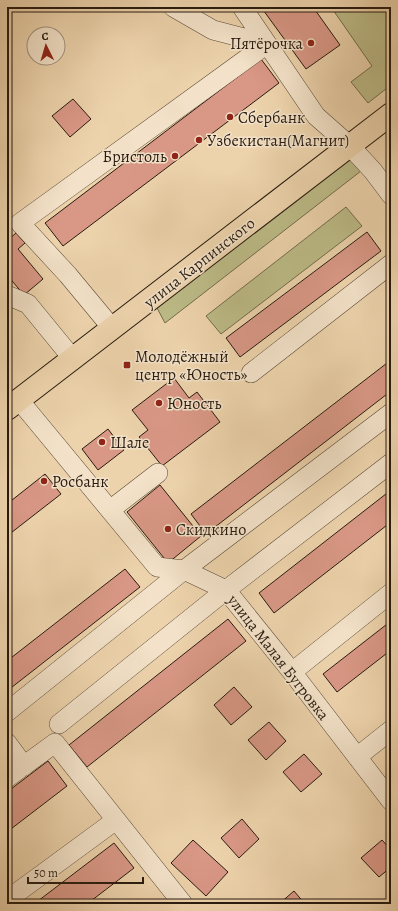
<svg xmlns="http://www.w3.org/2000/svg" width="398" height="911" viewBox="0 0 398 911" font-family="Alegreya,serif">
	<rect width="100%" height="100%" fill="#edd3ac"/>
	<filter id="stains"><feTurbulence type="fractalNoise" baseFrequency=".005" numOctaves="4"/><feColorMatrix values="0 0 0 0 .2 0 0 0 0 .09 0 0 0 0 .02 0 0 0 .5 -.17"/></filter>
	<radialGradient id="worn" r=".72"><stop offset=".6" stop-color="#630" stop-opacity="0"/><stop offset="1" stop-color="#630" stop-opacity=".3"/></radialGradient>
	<path fill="#bcbb87" stroke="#726b4c" d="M331,7H391V85L368,103L351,82L372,66Z
		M350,159L361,171L165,323L157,308Z
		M346,207L362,226L221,334L206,316Z"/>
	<path fill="#d99886" stroke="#281b10" d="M261,7H313L340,45L306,69Z
		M261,59L279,83L63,246L45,223Z
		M73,99L91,119L70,137L52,116Z
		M367,232L381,251L240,357L226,338Z
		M16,233L25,243L18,249L43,279L24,295L7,275V241Z
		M391,360V391L206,534L191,514Z
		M174,378L189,398L197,392L220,422L162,466L139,437L148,430L132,410Z
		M108,429L124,450L98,470L82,449Z
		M45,474L61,494L7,536V504Z
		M160,485L201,536L168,563L127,512Z
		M391,490V522L274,613L259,593Z
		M125,569L140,587L7,691V661Z
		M228,619L246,641L87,767L69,745Z
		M391,621V650L337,692L323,674Z
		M234,687L252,707L231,725L214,705Z
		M269,722L286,741L266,760L248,740Z
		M304,754L322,774L301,792L283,772Z
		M48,761L67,786L7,832V792Z
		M242,819L259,839L239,858L221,838Z
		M193,840L228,872L206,896L171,863Z
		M382,840L391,850V867L379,877L361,858Z
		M114,843L134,868L87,904H34Z
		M294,891L305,904H279Z"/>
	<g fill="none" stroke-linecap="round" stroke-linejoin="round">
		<g stroke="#594937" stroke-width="20">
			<path id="minor" d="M173,7L213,30L267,44
				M242,7L316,116L350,146L373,171L391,195
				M7,295L28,304L73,359
				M112,328L68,275L20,223L267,44
				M251,373L391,264
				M19,400L157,567L184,570L226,590L292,672L391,801
				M110,510L158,473
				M292,672L391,593
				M7,712L184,570L391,413
				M59,724L226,590L391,463
				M7,743L24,766
				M357,757L391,730
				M7,778L55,743L183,904
				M7,900L116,820"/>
		</g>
		<g stroke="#281b10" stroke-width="24">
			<path id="major" d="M7,409L391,114"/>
		</g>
		<use href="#minor" stroke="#f3e2c9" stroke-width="19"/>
		<use href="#major" stroke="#edd3ac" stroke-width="22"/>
	</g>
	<g fill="#8f2418" stroke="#f3e2c9" stroke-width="1.5">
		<circle cx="311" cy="43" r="4"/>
		<circle cx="230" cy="117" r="4"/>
		<circle cx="199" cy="140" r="4"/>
		<circle cx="175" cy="156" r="4"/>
		<rect x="123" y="361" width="8" height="8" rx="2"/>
		<circle cx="159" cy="403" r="4"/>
		<circle cx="102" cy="442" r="4"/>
		<circle cx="44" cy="481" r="4"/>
		<circle cx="168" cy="529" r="4"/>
	</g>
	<g text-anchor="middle" stroke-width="3" stroke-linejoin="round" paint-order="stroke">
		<g font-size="16" fill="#281b10" stroke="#f3e2c9" text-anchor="start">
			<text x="303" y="49" text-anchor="end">Пятёрочка</text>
			<text x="238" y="123">Сбербанк</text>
			<text x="207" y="146">Узбекистан(Магнит)</text>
			<text x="167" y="162" text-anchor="end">Бристоль</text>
			<text x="135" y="362">Молодёжный<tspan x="135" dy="18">центр «Юность»</tspan></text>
			<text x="167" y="409">Юность</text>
			<text x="110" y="448">Шале</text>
			<text x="52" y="487">Росбанк</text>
			<text x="176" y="535">Скидкино</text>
		</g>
		<g font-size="16" fill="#281b10" stroke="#f3e2c9">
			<text transform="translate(199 262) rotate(-38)" y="6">улица Карпинского</text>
			<text transform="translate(279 657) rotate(52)" y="6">улица Малая Бугровка</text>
		</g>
	</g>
	<rect width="398" height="911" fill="none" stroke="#edd3ac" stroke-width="24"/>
	<rect x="8" y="8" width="382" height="895" fill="none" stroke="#281b10" stroke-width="2"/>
	<rect x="12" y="12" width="374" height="887" fill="none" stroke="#281b10"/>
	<g transform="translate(46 46) rotate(355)"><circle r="19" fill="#f3e2c9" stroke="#a2927f"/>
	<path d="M0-3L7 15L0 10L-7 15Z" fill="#8f2418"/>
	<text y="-6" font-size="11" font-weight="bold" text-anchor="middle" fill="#281b10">С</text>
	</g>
	<path d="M28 877v6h115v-6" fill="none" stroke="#281b10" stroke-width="2"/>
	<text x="34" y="877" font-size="12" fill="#281b10" stroke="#f3e2c9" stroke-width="3" paint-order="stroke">50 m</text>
	<rect width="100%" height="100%" filter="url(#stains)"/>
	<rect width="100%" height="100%" fill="url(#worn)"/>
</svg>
